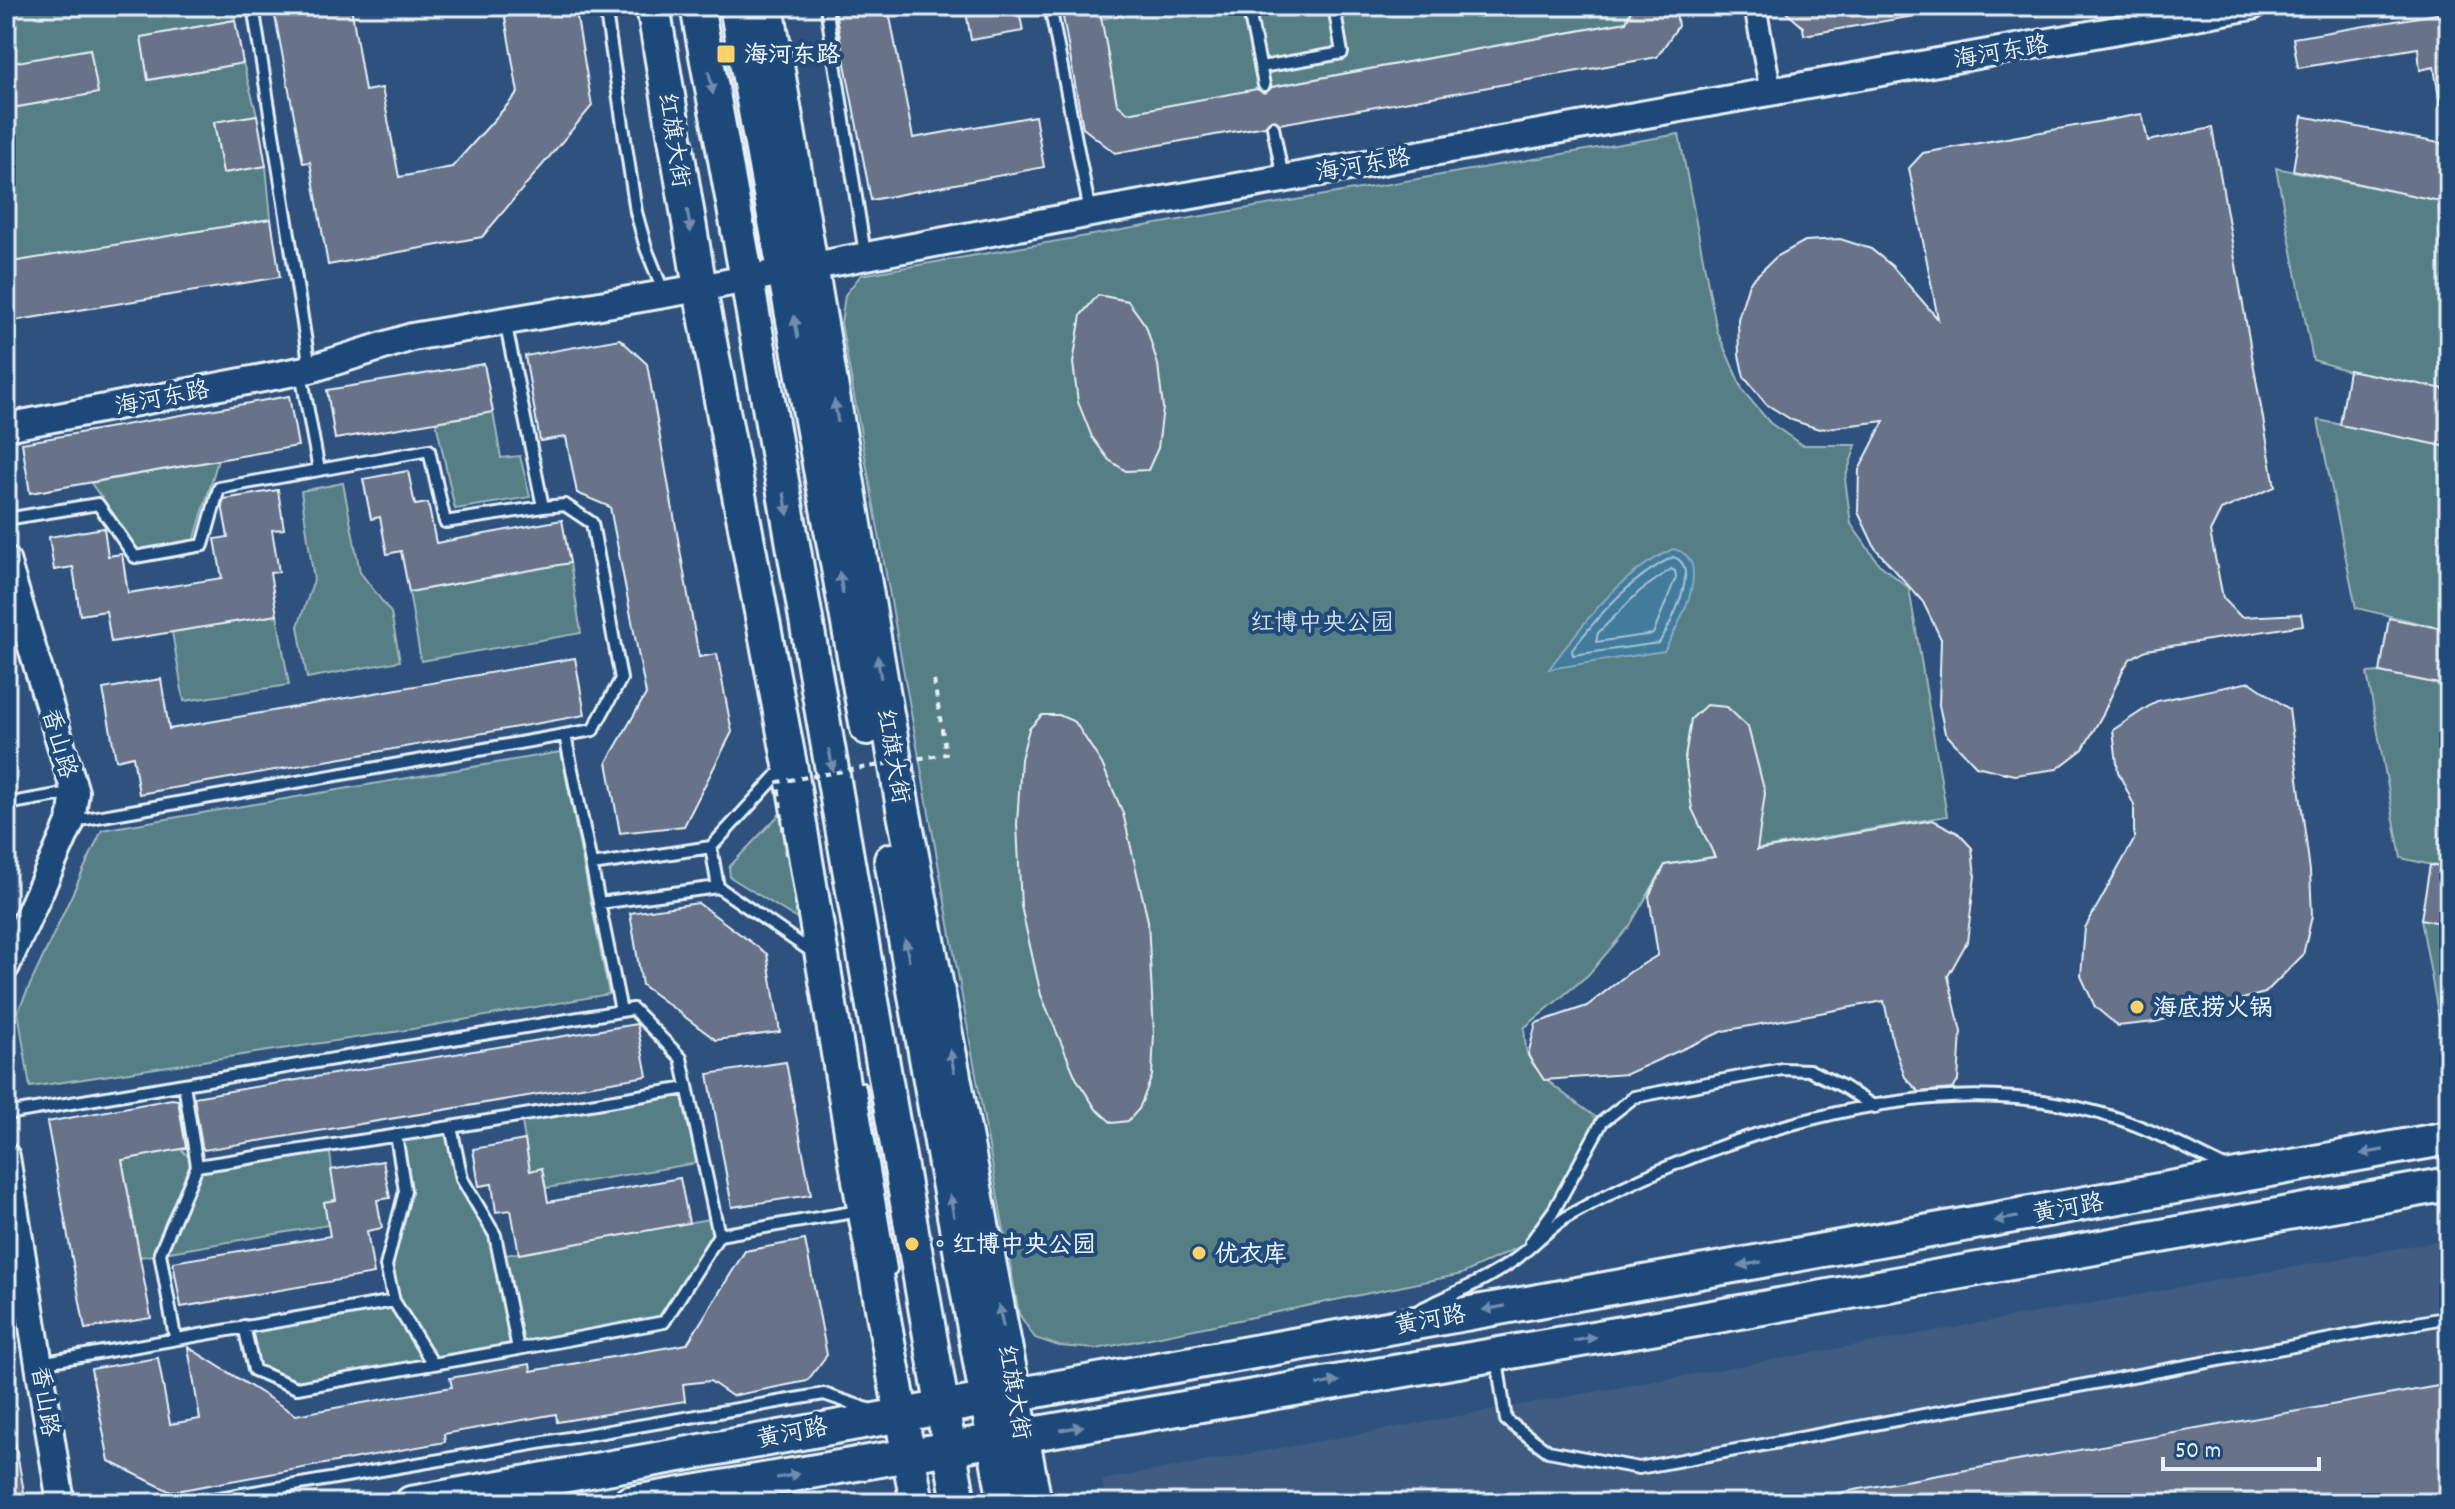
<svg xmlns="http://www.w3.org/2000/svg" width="2455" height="1509" viewBox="0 0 2455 1509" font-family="Dekko,'LXGW WenKai TC',sans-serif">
	<rect width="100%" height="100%" fill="#2e527d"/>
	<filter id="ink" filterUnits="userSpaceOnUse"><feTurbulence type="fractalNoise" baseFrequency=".0125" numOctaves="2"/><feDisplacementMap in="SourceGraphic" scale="16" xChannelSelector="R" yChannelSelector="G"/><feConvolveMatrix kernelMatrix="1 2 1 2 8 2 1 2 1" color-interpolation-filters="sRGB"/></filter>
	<g filter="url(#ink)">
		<path fill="#3f5c80" d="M2449,1239V1503H1106L1102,1480Z"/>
		<path fill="#557e85" stroke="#9eb8be" stroke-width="2" d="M6,6H233L235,20L141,37L149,80L243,63L257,115L214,123L223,173L266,166L271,219L6,263V109L97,93L6,64Z
			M1171,6H1633V7L1626,22L1128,113L1117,104L1101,19Z
			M1679,134L1717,331L1743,391L1770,423L1802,445H1856L1845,479L1851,524L1879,564L1909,588L1947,816L1665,865L1629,927L1588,975L1524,1028C1525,1036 1525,1046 1527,1053C1535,1078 1581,1105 1602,1122L1554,1210L1523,1245L1462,1274L1097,1349L1059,1346L1035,1338L1019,1314L841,323L845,295L861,275Z
			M2276,168L2437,200L2449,264V390L2349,371L2313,360Z
			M493,412L501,458L520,456L530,497L455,509L436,422Z
			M2318,420L2449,447V630L2356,608Z
			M218,460L194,541L138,550L91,483Z
			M343,483L360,572L391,613L400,661L307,678L298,626L314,580L301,491Z
			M570,563L581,633L421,661L409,592Z
			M277,615L289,685L184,701L172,632Z
			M2380,672L2449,686V869L2401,858L2367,673Z
			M561,752L609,994L401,1031L30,1087L18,1011L102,830Z
			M797,796L818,932L730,877L729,867Z
			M2421,919L2449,925V1074Z
			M687,1088L703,1162L546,1188L542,1169L530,1171L521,1116Z
			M451,1127L462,1179L500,1256L715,1218L719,1235L664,1322L297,1388L254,1370L245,1326L394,1301L386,1266L405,1191L396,1135Z
			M329,1146L336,1200L324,1202L328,1225L140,1257L122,1160L181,1149L197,1166Z"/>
		<path fill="#437b9d" stroke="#85aac1" stroke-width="2" d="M1673,549C1717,558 1677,628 1664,651L1549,669C1583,623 1620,573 1673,549Z"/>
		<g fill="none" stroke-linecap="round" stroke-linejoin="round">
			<path stroke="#a6c2d4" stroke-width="2" d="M1673,557C1703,564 1669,627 1659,643L1573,655L1572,650C1599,615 1632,576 1673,557Z
				M1671,569L1675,571L1676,577L1653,634L1596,642L1598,633L1640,591Z"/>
		</g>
		<path fill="#687288" stroke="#e8f1f8" stroke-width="2" d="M273,6H351L365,91L382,88L399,177L452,167L518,93L503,6H575L592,106L482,237L328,265L310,162L303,163Z
			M834,6H888L913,138L1035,116L1044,167L871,200Z
			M965,6H1018L1023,31L971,40Z
			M1061,6H1099L1117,104L1128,113L1257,89L1265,93L1272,87L1626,22L1633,6H1675L1678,26L1657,57L1280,124L1272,119L1265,126L1115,153L1083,128Z
			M1779,6H1919L1920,15L1804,35L1803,27Z
			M2449,12V103L2440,104L2434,67L2420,70L2418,48L2298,68L2293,38Z
			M235,20L243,63L148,80L141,37Z
			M90,49L98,93L6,109V64Z
			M2142,114L2148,141L2212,128L2275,487L2221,510L2210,532L2223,598L2241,617L2301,614L2303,625L2146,650L2130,659L2123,670L2104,712L2083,749L2057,769L2014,775L1976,766L1945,733L1939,705L1941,639L1923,602L1875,548L1858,512L1859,470L1884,421L1819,429L1792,420L1766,404L1744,377L1739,355L1738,319L1749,283L1776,257L1805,241L1840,239L1871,249L1892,266L1938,319L1909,168L1923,153Z
			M257,115L266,166L223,173L214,122Z
			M2302,116L2449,145V203L2293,170Z
			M271,219L280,277L6,322V263Z
			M1098,295L1128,301L1146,326L1158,365L1163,408L1158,448L1148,470L1126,471L1109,460L1092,437L1078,402L1073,363L1081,315Z
			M620,339L647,364L699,657L717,654L732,732L684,826L620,833L607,762L646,694L610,507L577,493L566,437L540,441L525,356Z
			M484,364L493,412L335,439L327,390Z
			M2349,370L2449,390V447L2340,425Z
			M289,396L298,446L30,493L22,443Z
			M408,471L415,505L428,503L436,543L562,520L570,563L409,592L401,551L387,554L380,517L371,519L363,479Z
			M278,490L284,529L272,530L279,572L270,573L277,615L111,642L106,611L80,615L73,567L54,570L49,537L104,528L108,556L122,554L128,593L222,578L215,539L228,537L222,505L224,499Z
			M2389,618L2449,630V686L2380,672Z
			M575,658L585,715L139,794L133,756L116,760L103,689L161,679L169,729Z
			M2250,682L2289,709L2310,871L2312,916L2303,955L2265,993L2155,1022L2118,1026L2095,1007L2081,976L2085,928L2134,840V805L2118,772L2113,730L2157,701Z
			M1706,705L1727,707L1748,727L1765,793L1757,850L1933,820L1958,833L1972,848L1975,876L1967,942L1948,976L1961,1032L1958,1081L1953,1089L1919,1092L1905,1077L1893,1043L1884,1001L1723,1031L1627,1074L1544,1080L1528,1055L1536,1023L1587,1006L1630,972L1658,955L1649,896L1665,865L1715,857L1692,809L1685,758L1691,719Z
			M1042,715H1059L1075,722L1102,764L1123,813L1148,921L1154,1034L1152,1076L1139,1109L1128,1121L1112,1123L1096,1109L1076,1078L1041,995L1021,906L1017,824L1021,759L1029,729Z
			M2430,865L2449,869V925L2421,919Z
			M698,903L767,954L780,1032L716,1040L642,985L630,913Z
			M637,1024L647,1076L204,1150L202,1146L194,1097Z
			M786,1062L811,1195L732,1207L708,1074Z
			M172,1099L178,1100L186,1148L122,1160L151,1318L85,1329L47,1122Z
			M525,1140L530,1171L542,1168L548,1202L680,1178L689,1223L519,1254L511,1210L496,1212L492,1184L479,1186L473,1149Z
			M383,1161L390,1198L377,1200L382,1228L367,1231L374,1274L181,1307L173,1262L330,1236L324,1202L336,1200L331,1170Z
			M805,1240L827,1355L807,1381L732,1396L710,1381L683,1384L685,1401L557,1422L556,1414L444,1434L445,1442L171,1492L109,1461L91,1369L158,1358L170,1424L200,1419L188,1347L296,1415L452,1387L450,1378L530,1364L531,1371L687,1344L745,1251Z
			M2449,1384V1503H1833L1832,1494Z
			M15,1442L26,1503H6V1443Z"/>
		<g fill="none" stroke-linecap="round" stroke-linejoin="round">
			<g stroke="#e8f1f8" stroke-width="16">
				<path id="service" d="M253,6L310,368
					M605,6L636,212L646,248L664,293
					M826,6L865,254
					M1050,6L1090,212
					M1248,6L1264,85
					M1261,67L1342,53L1334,6
					M1273,127L1283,178
					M319,470L429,450L445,522L543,507L505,321
					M6,519L98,504L135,557L203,545L219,488L319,470L301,373
					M565,735L621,1011
					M6,804L75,792
					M74,821L593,730L621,679L592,523L565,505L543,507
					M711,847L783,769
					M592,865L711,847L718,887L599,903
					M718,887L815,954
					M184,1084L633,1009L681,1058L719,1235
					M860,1088L891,1269
					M6,1114L184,1084L197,1166L451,1127L462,1179L495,1235L518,1349L433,1364L394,1301L40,1363
					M451,1127L687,1088
					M1531,1242L1554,1210L1602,1122L1634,1097L1782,1069L1809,1070L1842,1086L1875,1107
					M394,1301L386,1266L405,1191L396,1135
					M1421,1309C1452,1294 1485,1281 1513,1261C1532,1247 1549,1227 1570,1215C1690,1146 1876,1085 2016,1098C2043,1100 2073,1106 2099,1113C2145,1125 2185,1148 2227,1168
					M244,1326L254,1370L297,1388L433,1364
					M175,1337L160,1253L197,1166
					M518,1349L664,1322L719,1235L859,1211
					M1497,1360L1506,1420L1548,1451L1639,1468L2449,1317
					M190,1503L824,1394L868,1409"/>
			</g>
			<g stroke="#e8f1f8" stroke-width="26">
				<path id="minor" d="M1755,6L1771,92"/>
			</g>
			<g stroke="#e8f1f8" stroke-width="32">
				<path id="tertiary" d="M6,427L310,369L412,337L700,288L1091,213L2252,6
					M6,560L75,792L71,821L6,966
					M6,1157L61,1503"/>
			</g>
			<g stroke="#e8f1f8" stroke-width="38">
				<path id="primary" d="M653,6L701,294L791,770L859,1180L917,1503
					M697,6L747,279L959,1503
					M736,6L867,728
					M767,6L903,808L1035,1503
					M891,860L1005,1503
					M411,1503C1090,1377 1770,1262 2449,1138
					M629,1503L1657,1327L2449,1184"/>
			</g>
			<use href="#service" stroke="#1f4a7a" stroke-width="10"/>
			<use href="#minor" stroke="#1f4a7a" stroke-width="20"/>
			<use href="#tertiary" stroke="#1f4a7a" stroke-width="26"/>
			<use href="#primary" stroke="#1f4a7a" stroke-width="32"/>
			<path stroke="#e8f1f8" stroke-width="4" stroke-dasharray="6 6" stroke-linecap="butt" d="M786,855L778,782L946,754L933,675"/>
		</g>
		<defs><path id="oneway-solid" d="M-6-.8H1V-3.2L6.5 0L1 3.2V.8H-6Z" transform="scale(2)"/></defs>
		<g fill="#6f8dac">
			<use href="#oneway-solid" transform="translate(711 83) rotate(80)"/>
			<use href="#oneway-solid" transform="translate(689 221) rotate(81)"/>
			<use href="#oneway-solid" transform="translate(796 327) rotate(-100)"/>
			<use href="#oneway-solid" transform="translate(836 411) rotate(-99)"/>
			<use href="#oneway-solid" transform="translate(786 504) rotate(80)"/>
			<use href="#oneway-solid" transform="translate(841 583) rotate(-100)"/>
			<use href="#oneway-solid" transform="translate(879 667) rotate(-99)"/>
			<use href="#oneway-solid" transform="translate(831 760) rotate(80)"/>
			<use href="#oneway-solid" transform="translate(907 950) rotate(-100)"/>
			<use href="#oneway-solid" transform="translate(952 1061) rotate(-101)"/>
			<use href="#oneway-solid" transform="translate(2372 1152) rotate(170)"/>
			<use href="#oneway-solid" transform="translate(952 1206) rotate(-100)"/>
			<use href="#oneway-solid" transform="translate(2006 1219) rotate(170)"/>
			<use href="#oneway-solid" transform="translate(1750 1264) rotate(170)"/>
			<use href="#oneway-solid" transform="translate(1494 1308) rotate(170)"/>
			<use href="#oneway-solid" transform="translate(1001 1316) rotate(-101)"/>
			<use href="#oneway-solid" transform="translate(1585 1339) rotate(-10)"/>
			<use href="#oneway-solid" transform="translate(1328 1383) rotate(-10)"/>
			<use href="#oneway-solid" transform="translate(1072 1428) rotate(-10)"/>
			<use href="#oneway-solid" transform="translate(788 1476) rotate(-10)"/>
		</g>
	</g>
	<g fill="#ffd166" stroke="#1f4a7a" stroke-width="3">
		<rect x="716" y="44" width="20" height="20" rx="4"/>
		<circle cx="2137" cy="1007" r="8"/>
		<circle cx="912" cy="1244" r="8"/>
		<circle cx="1199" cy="1253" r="8"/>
	</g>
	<g text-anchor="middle" stroke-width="8" stroke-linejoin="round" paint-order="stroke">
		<g font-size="24" fill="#e8f1f8" stroke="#1f4a7a">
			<text transform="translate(2001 51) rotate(-10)" y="8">海河东路</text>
			<text transform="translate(675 140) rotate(81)" y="8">红旗大街</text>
			<text transform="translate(1363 164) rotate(-10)" y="8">海河东路</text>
			<text transform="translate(162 397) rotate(-11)" y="8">海河东路</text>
			<text transform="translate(60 743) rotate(74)" y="8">香山路</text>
			<text transform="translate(894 756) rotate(80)" y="8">红旗大街</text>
			<text transform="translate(2068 1207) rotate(-10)" y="8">黄河路</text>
			<text transform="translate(1430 1319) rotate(-10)" y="8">黄河路</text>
			<text transform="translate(1015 1392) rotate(80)" y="8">红旗大街</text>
			<text transform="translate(46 1401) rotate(81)" y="8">香山路</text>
			<text transform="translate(792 1432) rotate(-11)" y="8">黄河路</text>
		</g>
		<g font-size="24" font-weight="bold" fill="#e8f1f8" stroke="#1f4a7a" text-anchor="start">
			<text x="744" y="62">海河东路</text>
			<text x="2153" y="1015">海底捞火锅</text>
			<text x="928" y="1252">。红博中央公园</text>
			<text x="1215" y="1261">优衣库</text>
		</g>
		<g font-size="24" fill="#d2e0e7" stroke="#1f4a7a">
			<text x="1322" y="630">红博中央公园</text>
		</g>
	</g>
	<rect width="2455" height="1509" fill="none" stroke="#1f4a7a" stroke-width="32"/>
	<rect x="16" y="16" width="2423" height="1477" fill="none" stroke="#e8f1f8" stroke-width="3" filter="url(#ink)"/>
	<path d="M2163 1457v12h156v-12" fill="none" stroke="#e8f1f8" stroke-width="4"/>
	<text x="2175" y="1457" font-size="24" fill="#e8f1f8" stroke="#1f4a7a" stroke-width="6" paint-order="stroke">50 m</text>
</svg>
